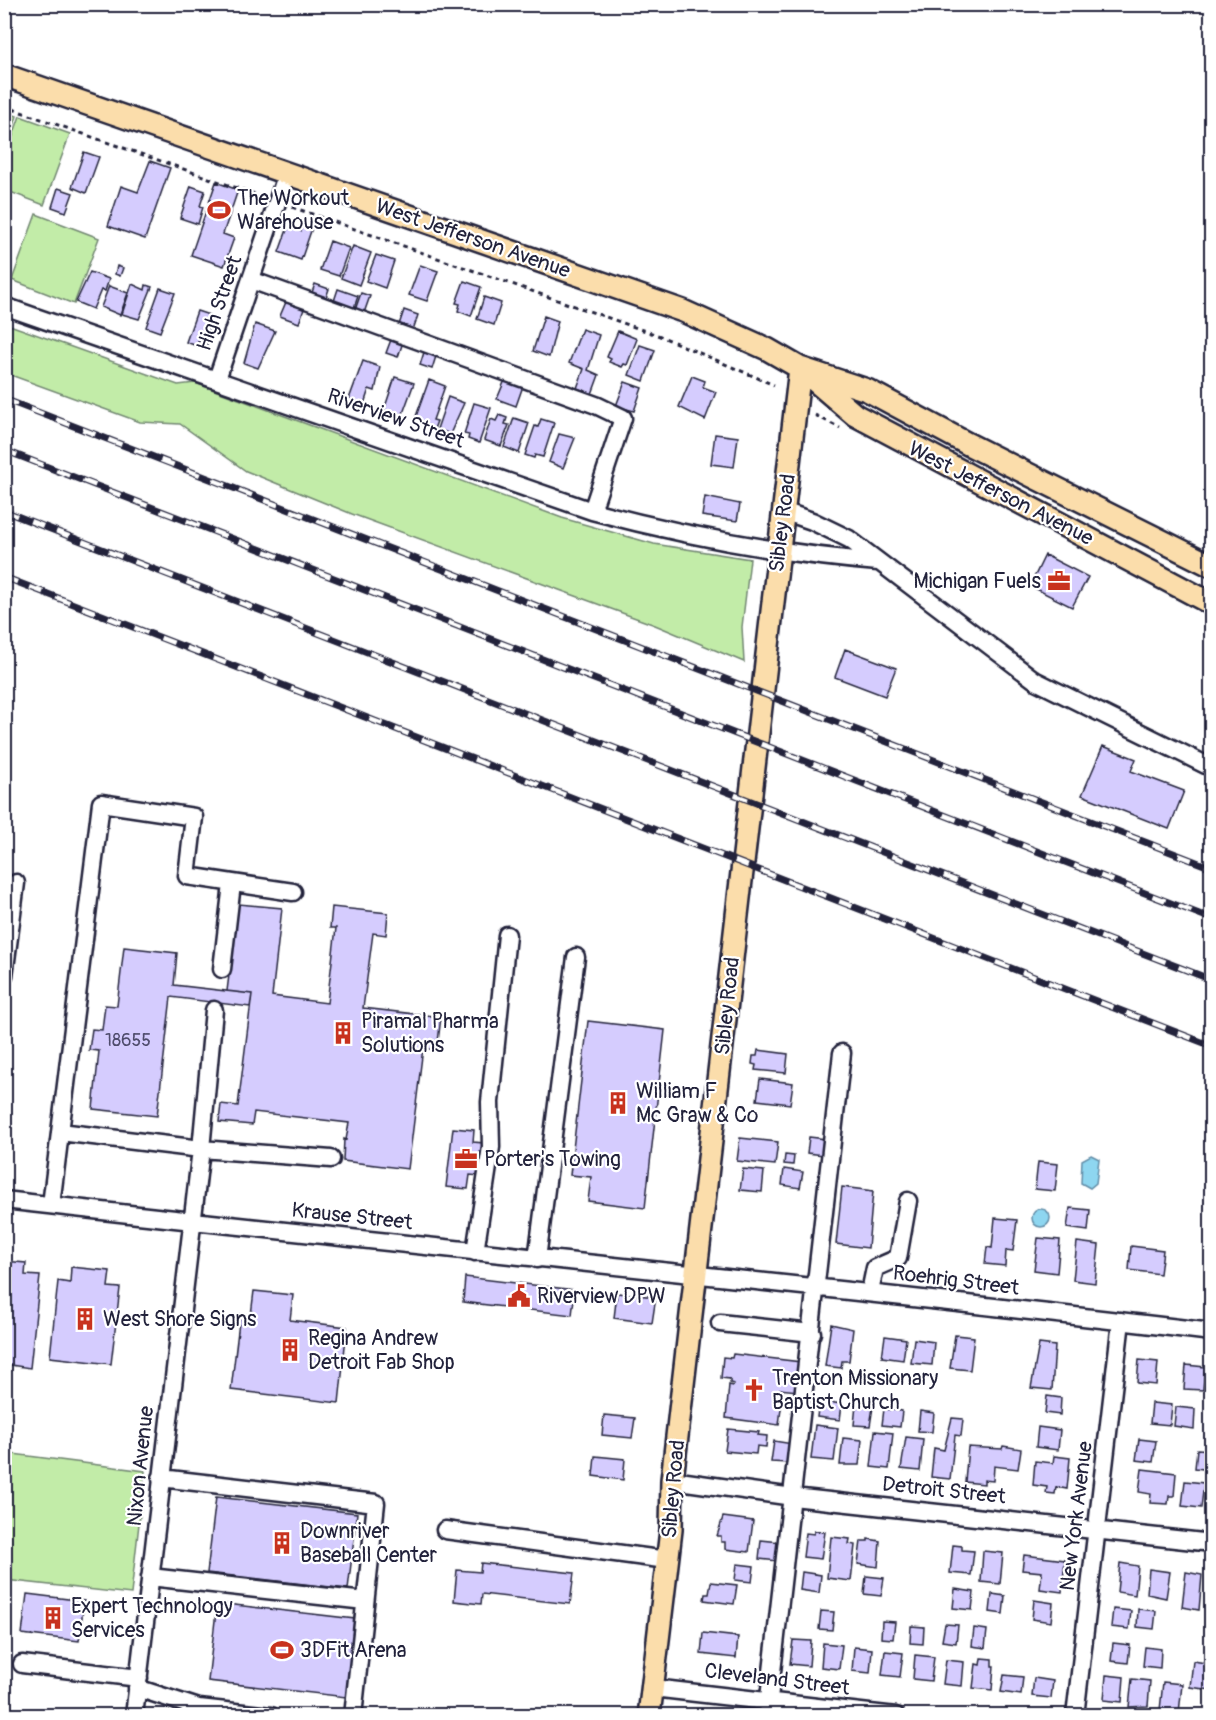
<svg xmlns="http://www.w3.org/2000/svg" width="1216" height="1720" viewBox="0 0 1216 1720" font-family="Pangolin,sans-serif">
	<rect width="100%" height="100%" fill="#fff"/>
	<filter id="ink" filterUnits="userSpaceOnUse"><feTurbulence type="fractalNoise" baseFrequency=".0167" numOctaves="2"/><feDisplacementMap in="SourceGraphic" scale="12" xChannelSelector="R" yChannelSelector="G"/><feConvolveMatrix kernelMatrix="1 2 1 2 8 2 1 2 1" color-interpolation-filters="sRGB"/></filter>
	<g filter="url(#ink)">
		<path fill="#c2eca8" stroke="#728772" stroke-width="1.5" d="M5,112L17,116L5,152L4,112Z
			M20,116L70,134L44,205L5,190V158Z
			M36,214L99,238L74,304L12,280Z
			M4,323L178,385L195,383L562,518L654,544L750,559L742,627L744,662L655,625L352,514L246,471L180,424L140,422L5,373Z
			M5,1453L145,1471L131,1594L5,1580Z"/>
		<path fill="#8ed6f0" stroke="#638ea8" stroke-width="1.5" d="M1091,1155L1099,1159L1096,1183L1090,1188L1081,1183L1082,1160Z
			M1032 1218a9 9 0 1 1 18 0a9 9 0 1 1-18 0Z"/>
		<path fill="#d5ccfe" stroke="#22223b" stroke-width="1.5" d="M84,152L99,157L86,193L72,187Z
			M150,161L170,168L145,239L108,226L121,186L138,192Z
			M216,182L238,190L223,234L234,238L224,266L191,255Z
			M191,186L205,191L200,206L203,207L198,224L180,218Z
			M58,188L73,193L66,212L52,207Z
			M303,225L312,228L301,260L279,252L288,227L301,231Z
			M330,241L349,248L339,276L320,270Z
			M353,246L371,253L359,285L341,278Z
			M376,255L394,261L385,288L366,281Z
			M420,265L438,271L427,301L409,295Z
			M117,266L123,268L120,276L115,274Z
			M90,272L109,279L105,291L101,290L93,309L76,302Z
			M464,281L481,287L471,316L458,311L460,304L456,303Z
			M132,284L145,290L146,285L152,287L139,319L122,314Z
			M315,284L329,289L324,303L310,298Z
			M109,286L128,293L120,315L101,307Z
			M160,288L175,293L160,332L146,327Z
			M338,289L358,296L353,311L333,304Z
			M361,293L370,296L364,313L355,310Z
			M484,297L501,303L494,325L477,319Z
			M286,302L304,309L299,323L280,316Z
			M404,310L418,315L413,330L399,325Z
			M197,311L209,315L205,328L212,330L207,344L198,341L197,346L186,342Z
			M544,316L558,321L549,357L533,351Z
			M255,324L275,331L258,368L244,363Z
			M582,329L599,335L588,370L599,375L592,394L577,388L584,369L569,363Z
			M618,331L637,339L627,365L624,364L622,367L609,362L611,359L607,357Z
			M392,337L403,342L398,357L386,353Z
			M640,345L655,350L644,381L629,375Z
			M425,349L437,353L432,369L420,365Z
			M363,361L380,367L375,391L369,389L364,404L349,399Z
			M692,376L705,381L703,387L716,392L705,420L679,407Z
			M395,377L414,383L402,416L384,410Z
			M429,380L445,386L433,420L437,421L434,429L414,422Z
			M505,380L523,386L516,406L497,399Z
			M625,382L642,388L634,411L616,406Z
			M448,397L464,403L450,434L437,429Z
			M474,403L491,408L479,443L468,439L469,435L464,434Z
			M499,415L507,418L505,424L509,425L501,446L484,440L491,419L496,421Z
			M514,418L529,423L519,453L504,447Z
			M541,419L554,423L543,457L535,455L534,458L525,455L535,426L538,427Z
			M559,434L575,438L563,468L549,462Z
			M715,434L738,437L734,467L711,464Z
			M705,497L740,504L737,521L702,516Z
			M1045,555L1088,577L1072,607L1030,586Z
			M845,649L896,668L885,696L835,677Z
			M1103,746L1136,759L1131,771L1184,791L1169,829L1082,795Z
			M238,904L282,908L272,996L327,1003L336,928H330L332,907L388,913L386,935L373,933L363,1008L441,1017L437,1050L423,1048L408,1169L343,1161L344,1139L346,1140L349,1123L254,1112L252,1125L219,1122L221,1104L238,1106L252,994L227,991Z
			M124,947L177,953L174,985L252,994L250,1007L171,997L157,1116L93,1109L99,1051L89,1050L92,1029L102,1030L105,1005L117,1006Z
			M588,1021L665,1030L645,1208L588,1201L591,1177L570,1175Z
			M758,1050L788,1054L786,1073L755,1070L756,1065L752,1064L753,1056H757Z
			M760,1079L793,1083L790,1104L757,1100Z
			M453,1128L474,1130L473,1142L484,1143L480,1176L470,1175L468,1189L446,1187Z
			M809,1137L826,1139L824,1155L807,1153Z
			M740,1138L778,1142L775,1165L737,1161Z
			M785,1155L794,1156L793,1165L784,1164Z
			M1038,1162L1058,1164L1055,1191L1035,1189Z
			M743,1169L764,1171L762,1192L740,1190Z
			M784,1169L803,1172L800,1188L782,1185Z
			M842,1187L873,1191L868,1248L836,1244Z
			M1070,1208L1090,1210L1088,1231L1067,1228Z
			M995,1218L1017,1220L1013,1251L1006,1250L1005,1266L985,1264L987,1247L992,1248Z
			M1038,1238L1060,1240L1057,1273L1034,1270Z
			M1077,1242L1099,1245L1095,1283L1073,1280Z
			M1131,1246L1163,1250L1160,1274L1129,1270Z
			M4,1261L26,1263L25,1275L40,1276L30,1368L4,1364Z
			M71,1267L110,1271L108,1287L120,1288L111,1364L50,1357L58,1281L70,1283Z
			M465,1277L575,1290L572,1315L463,1302Z
			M254,1291L293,1295L290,1320L347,1327L339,1403L231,1390L240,1314L251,1315Z
			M617,1293L656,1297L652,1323L614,1318Z
			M831,1324L853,1329L849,1361H842L841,1368L825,1366Z
			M955,1335L974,1337L970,1370L950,1368Z
			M885,1336L906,1339L903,1360L882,1357Z
			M914,1339L934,1342L932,1365L911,1363Z
			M1039,1344L1055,1346L1052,1390L1031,1388Z
			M733,1354L801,1362L798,1391L779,1389L778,1391L783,1392L779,1425L726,1418L729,1385L733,1386L734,1384L730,1383V1379L721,1378L723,1357L732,1358Z
			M1139,1360L1158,1362L1156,1385L1137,1383Z
			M1186,1365L1205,1367L1203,1390L1184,1389Z
			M1047,1396L1061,1398L1060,1415L1045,1413Z
			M819,1401L842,1404L840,1420L817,1417Z
			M1152,1403L1172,1405L1170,1425L1150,1423Z
			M856,1405L873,1407L870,1426L854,1425Z
			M1176,1407L1195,1409L1194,1429L1174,1426Z
			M884,1409L902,1411L900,1427L882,1425Z
			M920,1411L934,1413L932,1432L918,1431Z
			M604,1415L635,1418L632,1438L602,1435Z
			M952,1418L963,1419L961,1436L955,1435L950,1479L931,1477L934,1448L944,1450Z
			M815,1425L838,1428L834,1461L811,1459Z
			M1038,1427L1060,1430L1058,1450L1036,1447Z
			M728,1429L759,1432L758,1435L767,1436L766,1447L757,1446L756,1454L725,1451Z
			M875,1431L893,1433L889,1469L871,1467Z
			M906,1437L923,1439L920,1471L901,1469Z
			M843,1438L862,1440L859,1465H840Z
			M1139,1439L1156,1441L1153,1462L1136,1460Z
			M774,1441L793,1444L789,1463L771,1462Z
			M1003,1446L1021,1449L1018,1469L994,1466L993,1481L984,1480V1484L965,1482L968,1447L1002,1449Z
			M1197,1449L1212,1450V1470L1195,1468Z
			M595,1456L625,1459L623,1480L593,1476Z
			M1054,1456L1070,1458L1067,1489L1056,1487L1055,1494L1046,1493L1047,1487L1033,1485L1035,1461L1053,1463Z
			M1142,1469L1176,1473L1174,1496H1169L1168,1504L1150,1503L1151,1494L1139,1492Z
			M1185,1481L1204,1483L1201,1508L1182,1506Z
			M216,1497L357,1513L348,1589L207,1573Z
			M723,1517L753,1521L749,1552L725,1549V1542H721V1536H717Z
			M814,1531L825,1532L821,1559L803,1557L806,1533L814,1534Z
			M831,1537L850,1539L849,1544L855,1545L851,1581L827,1578Z
			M868,1539L880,1541L878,1567L858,1564L861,1541H868Z
			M761,1540L780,1542L778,1561L759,1559Z
			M953,1545L962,1546V1550L974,1551L971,1575L950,1573Z
			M983,1551L1003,1553L1000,1584L981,1582Z
			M1024,1555L1065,1560L1062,1592L1040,1589L1042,1572L1022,1570Z
			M481,1563L574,1573L570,1604L482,1594L481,1604L454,1601L457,1570L480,1572Z
			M1120,1563L1138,1566L1135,1595L1117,1592Z
			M737,1564L754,1566L752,1582L735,1580Z
			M1149,1569L1170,1572L1166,1598L1147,1594Z
			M802,1572L821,1575L819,1593L800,1590Z
			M1186,1572L1202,1575L1199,1610L1182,1607Z
			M866,1576L884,1578L881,1596L864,1594Z
			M711,1582L737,1585L734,1604L704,1600L705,1594H709Z
			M955,1589L974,1592L972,1610L953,1608Z
			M27,1594L84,1601L79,1641L22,1634Z
			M992,1594L1005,1596L1003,1614L990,1612Z
			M1034,1600L1053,1603L1051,1622L1032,1619Z
			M217,1603L355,1619L346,1697L208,1681Z
			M1113,1609L1131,1611L1129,1629L1111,1627Z
			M1138,1609L1156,1611L1154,1629L1137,1627Z
			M821,1611L834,1612L832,1630L819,1629Z
			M882,1621L895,1622L893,1639L881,1638Z
			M945,1624L958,1625L956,1643L942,1641Z
			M911,1626L924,1627L923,1644L910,1643Z
			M974,1628L987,1630L985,1648L972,1646Z
			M703,1633L738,1637L736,1658L701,1654Z
			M793,1640L811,1641L809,1666L790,1664Z
			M823,1643L842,1645L839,1669L821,1667Z
			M1113,1643L1130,1645L1128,1663L1111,1661Z
			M854,1647L872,1649L870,1673L852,1671Z
			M1145,1647L1161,1649L1160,1668L1143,1666Z
			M885,1651L903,1653L900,1677L882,1675Z
			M915,1655L934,1657L931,1681L913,1679Z
			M981,1658L992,1659V1666H994L992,1690L973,1688L976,1664L980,1665Z
			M946,1660L964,1662L962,1686L943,1684Z
			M1193,1661L1212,1664L1211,1690L1190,1687Z
			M1004,1675L1023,1677L1021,1695L1001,1692Z
			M1106,1675L1124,1677L1122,1702L1104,1700Z
			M1034,1678L1053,1681L1051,1698L1032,1696Z
			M1132,1679L1150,1681L1148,1706L1129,1707Z
			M1163,1682L1182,1684L1179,1713L1160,1710Z
			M400,1710L440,1715L399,1716Z"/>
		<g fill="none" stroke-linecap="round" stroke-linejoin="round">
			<g stroke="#22223b" stroke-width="21">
				<path id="minor" d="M251,280L596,405L623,418L592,511
					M4,306L592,511C686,536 782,554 878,562
					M217,379L287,173
					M783,511L812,521L849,539L1036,681L1212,768
					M222,969L232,884
					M4,976L16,883
					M60,1132L201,1149L214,1010
					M4,1200C407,1246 810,1284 1212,1332
					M51,1205L101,803L194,817L187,876L293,892
					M475,1252L491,1147L490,1102L507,935
					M537,1259L576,957
					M870,1292L875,1268L898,1258L908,1201
					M720,1323L812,1333
					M161,1478L376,1503L353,1716
					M672,1480L793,1497L1212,1543
					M445,1530L667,1560
					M150,1577L365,1601
					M22,1664L139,1678
					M137,1688L199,1708L271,1716
					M653,1688L896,1716
					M134,1716L201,1149L331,1159
					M767,1716L842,1053
					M1075,1716L1121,1321"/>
			</g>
			<g stroke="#22223b" stroke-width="26">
				<path id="major" d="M4,75L683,311L767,349L800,368L867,390L968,444L1212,566
					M807,374L855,415L1212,604
					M649,1716L671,1530L672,1480L800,368"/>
			</g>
			<path stroke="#22223b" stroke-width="3" stroke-dasharray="4.5 4.5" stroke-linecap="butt" d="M4,106L263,197
				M292,207L660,336L774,385
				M815,415L840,428"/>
			<use href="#minor" stroke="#fff" stroke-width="16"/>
			<use href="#major" stroke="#fbddab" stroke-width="21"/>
			<g stroke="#22223b" stroke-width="7">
				<path id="rail" d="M4,399L1212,868
					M4,450L1212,919
					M4,511L1212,980
					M4,577L1212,1046"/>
			</g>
			<use href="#rail" stroke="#fff" stroke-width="4.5" stroke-dasharray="14" stroke-linecap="butt"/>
		</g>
	</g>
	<defs>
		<g id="stadium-bare" transform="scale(1.8)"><path d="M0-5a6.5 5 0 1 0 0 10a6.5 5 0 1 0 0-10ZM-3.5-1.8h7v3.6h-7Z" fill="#c8321e" stroke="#fff" stroke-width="2.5" paint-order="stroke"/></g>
		<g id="office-bare" transform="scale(1.8)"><path d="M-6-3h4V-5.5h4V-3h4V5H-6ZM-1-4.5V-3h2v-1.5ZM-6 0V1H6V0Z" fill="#c8321e" stroke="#fff" stroke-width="2.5" paint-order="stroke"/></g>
		<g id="building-bare" transform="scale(1.8)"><path d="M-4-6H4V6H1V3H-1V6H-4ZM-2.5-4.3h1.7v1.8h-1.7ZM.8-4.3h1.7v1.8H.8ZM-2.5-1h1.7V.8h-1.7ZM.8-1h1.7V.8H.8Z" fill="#c8321e" stroke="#fff" stroke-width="2.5" paint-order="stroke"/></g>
		<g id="civic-bare" transform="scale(1.8)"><path d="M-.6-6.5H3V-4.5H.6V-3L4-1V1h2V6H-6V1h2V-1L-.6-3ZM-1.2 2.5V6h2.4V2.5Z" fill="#c8321e" stroke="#fff" stroke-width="2.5" paint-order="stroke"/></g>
		<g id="church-bare" transform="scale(1.8)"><path d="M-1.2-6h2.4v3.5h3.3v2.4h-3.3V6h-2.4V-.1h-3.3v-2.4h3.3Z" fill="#c8321e" stroke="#fff" stroke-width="2.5" paint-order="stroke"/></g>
	</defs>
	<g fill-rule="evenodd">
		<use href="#stadium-bare" x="219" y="210"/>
		<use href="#office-bare" x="1059" y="581"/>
		<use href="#building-bare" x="343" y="1033"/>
		<use href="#building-bare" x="618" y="1103"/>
		<use href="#office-bare" x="466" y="1159"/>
		<use href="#civic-bare" x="519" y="1296"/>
		<use href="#building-bare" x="85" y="1319"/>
		<use href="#building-bare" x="290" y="1350"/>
		<use href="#church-bare" x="754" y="1390"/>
		<use href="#building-bare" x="282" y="1543"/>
		<use href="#building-bare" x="53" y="1618"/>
		<use href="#stadium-bare" x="282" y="1650"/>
	</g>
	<g text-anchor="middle" stroke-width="4.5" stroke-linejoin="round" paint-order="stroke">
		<g font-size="18" fill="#4f4c6c">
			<text x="128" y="1046">18655</text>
		</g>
		<g font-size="21" fill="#22223b" stroke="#fff" text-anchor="start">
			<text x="237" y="205">The Workout<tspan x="237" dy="24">Warehouse</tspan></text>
			<text x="1041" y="588" text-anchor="end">Michigan Fuels</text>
			<text x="361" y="1028">Piramal Pharma<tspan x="361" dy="24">Solutions</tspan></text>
			<text x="636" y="1098">William F<tspan x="636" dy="24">Mc Graw &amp; Co</tspan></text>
			<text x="484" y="1166">Porter's Towing</text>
			<text x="537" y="1303">Riverview DPW</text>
			<text x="103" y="1326">West Shore Signs</text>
			<text x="308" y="1345">Regina Andrew<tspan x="308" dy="24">Detroit Fab Shop</tspan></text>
			<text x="772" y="1385">Trenton Missionary<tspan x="772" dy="24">Baptist Church</tspan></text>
			<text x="300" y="1538">Downriver<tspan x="300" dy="24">Baseball Center</tspan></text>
			<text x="71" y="1613">Expert Technology<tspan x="71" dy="24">Services</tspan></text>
			<text x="300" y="1657">3DFit Arena</text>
		</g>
		<g font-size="21" fill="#22223b" stroke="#fff">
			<text transform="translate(473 238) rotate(19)" y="7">West Jefferson Avenue</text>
			<text transform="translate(219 303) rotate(-71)" y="7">High Street</text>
			<text transform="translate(396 418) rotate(19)" y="7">Riverview Street</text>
			<text transform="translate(1001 493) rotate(27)" y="7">West Jefferson Avenue</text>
			<text transform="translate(782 523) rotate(-83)" y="7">Sibley Road</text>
			<text transform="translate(727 1006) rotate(-84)" y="7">Sibley Road</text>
			<text transform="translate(352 1216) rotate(6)" y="7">Krause Street</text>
			<text transform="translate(956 1280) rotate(7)" y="7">Roehrig Street</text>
			<text transform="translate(140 1466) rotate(-84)" y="7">Nixon Avenue</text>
			<text transform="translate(673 1489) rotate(-85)" y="7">Sibley Road</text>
			<text transform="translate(944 1490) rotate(6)" y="7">Detroit Street</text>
			<text transform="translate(1076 1516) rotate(-83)" y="7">New York Avenue</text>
			<text transform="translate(777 1679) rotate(7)" y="7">Cleveland Street</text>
		</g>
	</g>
	<rect width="1216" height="1720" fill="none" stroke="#fff" stroke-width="24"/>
	<rect x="12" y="12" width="1192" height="1696" fill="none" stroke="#22223b" stroke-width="2" filter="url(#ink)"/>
</svg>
